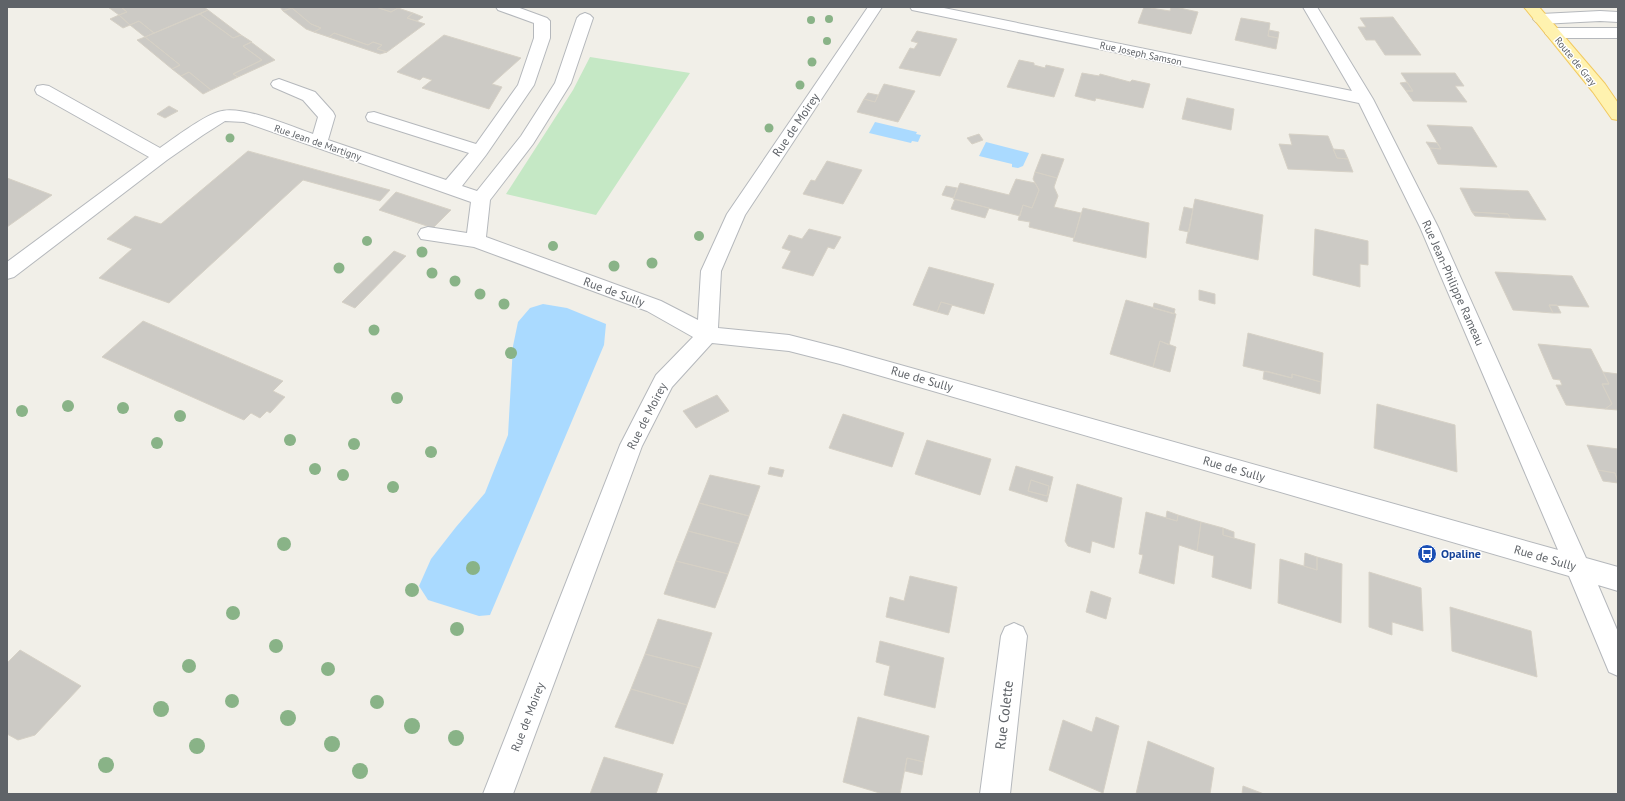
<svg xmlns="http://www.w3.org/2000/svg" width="1625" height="801" viewBox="0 0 1625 801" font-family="'PT Sans',sans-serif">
	<rect width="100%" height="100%" fill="#f1efe8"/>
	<path fill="#c5e8c5" d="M590,57L690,73L596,215L506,194L573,90Z"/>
	<path fill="#aadaff" d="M875,122L917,132L916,134L921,135L918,142L912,141L911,143L869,133Z
		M986,142L1029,153L1023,166L1018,168L1012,167V164L979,156Z
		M543,304L567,308L606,324L604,345L490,615L479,616L428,600L419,586L431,559L456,527L485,493L508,435L513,346L518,322L530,308Z"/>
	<path fill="#cccac5" stroke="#d6d1c6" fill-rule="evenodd" d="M108,7H121L127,12L119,15Z
		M121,7H204L208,10L154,33L139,21L130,25L119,15L127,12Z
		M280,7H376L391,12L398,8L413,13L407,18L425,24L387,52L377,49L382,45L373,42L368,45L334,33L329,37L314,32L321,28L311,24L292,8L283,11Z
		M376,7H395L398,8L391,12Z
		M1144,7L1170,11L1171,7H1175L1198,12L1191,34L1138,23Z
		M292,8L311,24L321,28L314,32L306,29L283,11Z
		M208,10L241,35L233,38L200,14Z
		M413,13L423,17L417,21L407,18Z
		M200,14L233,38L241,35L252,42L243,46L262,60L233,74L238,77L211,90L189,72L181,76L172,69L180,65L145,37Z
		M119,15L130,25L123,28L110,19Z
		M1393,17L1421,55H1385L1375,40H1366L1358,27H1366L1360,18Z
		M1241,18L1270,23L1268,36L1278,38L1276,49L1235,40Z
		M139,21L154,33L145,37L130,25Z
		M1269,30L1279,32L1278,38L1268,36Z
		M917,31L957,39L940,76L899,68L910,48L914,49L918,43L911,41Z
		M334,33L368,45L373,42L382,45L377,49L387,52L380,54L329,37Z
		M444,35L521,58L492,84L502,87L489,109L422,88L432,80L423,77L420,80L397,72Z
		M145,37L180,65L172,69L137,40Z
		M251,42L275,60L238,77L233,74L262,60L243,46Z
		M1019,60L1034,63V65L1045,68L1046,65L1064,69L1054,97L1007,87Z
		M189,72L211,90L203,94L181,76Z
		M1082,73L1099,76L1100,74L1130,82L1132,80L1150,84L1143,108L1096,98L1095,101L1075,96Z
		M1401,73H1455L1464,86H1455L1467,102L1413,101L1406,91H1413Z
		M1407,82L1413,91H1406L1400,83Z
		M884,84L915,91L898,122L857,112L864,99L875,102Z
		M868,93L878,95L875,102L864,99Z
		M1187,98L1234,109L1231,130L1182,119Z
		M169,106L178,111L165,118L157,114Z
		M1427,125L1472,127L1497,167L1438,164L1430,148L1441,149Z
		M979,134L983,140L972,144L967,138Z
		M1289,134L1328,136L1337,158L1348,159L1353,172L1288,169L1279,144L1292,145Z
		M1426,142L1437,143L1441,149L1430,148Z
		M1333,149L1344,150L1348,159L1337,158Z
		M248,151L390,190L380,201L303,180L169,303L99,278L132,249L107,239L135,216L161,224Z
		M1042,154L1064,159L1057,178L1035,172Z
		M827,161L862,170L843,204L803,194L811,180L815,181Z
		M1035,172L1057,178L1054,187L1058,196L1054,207L1081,213L1074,238L1029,227L1030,222L1018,220L1023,205L1032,208L1039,190L1033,179Z
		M7,178L52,195L7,227Z
		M1016,179L1035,183L1039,190L1032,208L1023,205L1020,216L953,199L960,183L1009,195Z
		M946,186L957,188L954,198L942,195Z
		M1460,188L1528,191L1546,220L1510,218L1508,214L1472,212Z
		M396,192L451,210L433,228L379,210Z
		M955,199L989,208L985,218L951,209Z
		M1195,199L1263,215L1258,260L1186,243Z
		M1184,207L1193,209L1189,232L1179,230Z
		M1083,208L1149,223L1146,258L1073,241Z
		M1472,212L1508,214L1510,218L1475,216Z
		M809,229L841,237L834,249L828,247L813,276L782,268L791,251L782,248L789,235L802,239Z
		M1315,229L1368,241V265L1360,264V287L1313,275Z
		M394,251L406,256L355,308L342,302Z
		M929,267L994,284L984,314L941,302L937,312L913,305Z
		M1495,272L1572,276L1589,307L1549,305L1553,313L1513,310Z
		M1199,290L1215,294V304L1199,300Z
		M1126,300L1176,314L1169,345L1160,341L1153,367L1110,354Z
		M941,302L952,305L948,315L937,312Z
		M1154,303L1175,309L1174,314L1153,308Z
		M1549,305H1557L1561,313H1553Z
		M143,321L283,381L273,391L285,397L270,413L267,411L260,418L251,413L244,420L102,357Z
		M1248,333L1323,353L1321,382L1292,374V378L1243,366Z
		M1160,341L1176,347L1170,372L1153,367Z
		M1538,344L1591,349L1609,384H1602L1612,404L1605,409L1566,405L1556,385H1562L1560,380L1553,379Z
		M1266,371L1292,378V374L1321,382L1320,394L1263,379L1264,372Z
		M1603,372L1618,374V410L1605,409L1612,404L1602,384H1609Z
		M717,395L729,411L696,428L683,411Z
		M1377,404L1455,425L1457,472L1374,448Z
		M843,414L904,433L892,467L829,448Z
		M927,440L991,459L980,495L915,474Z
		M1587,445L1618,449V481L1615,473L1598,470Z
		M1016,466L1053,477L1047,502L1009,490ZM1031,480L1049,486L1047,496L1028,491Z
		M770,467L784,470L782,477L768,474Z
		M1598,470L1615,473L1618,483L1603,481Z
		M710,475L760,486L749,516L699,503Z
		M1031,480L1049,486L1047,496L1028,491Z
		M1077,484L1122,498L1114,548L1092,541L1090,553L1068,546L1065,541Z
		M699,503L749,516L739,544L688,531Z
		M1167,511L1178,515L1177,521L1166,518Z
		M1146,512L1177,521L1178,515L1201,522L1197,551L1179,545L1174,584L1139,573L1143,555L1139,554Z
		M1201,522L1223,528V535L1255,544L1251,589L1212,577L1214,556L1197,551Z
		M1223,528L1234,532V538L1223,535Z
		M688,531L739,544L728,574L676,561Z
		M1305,553L1317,557V570L1304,566Z
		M1317,557L1342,564L1341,623L1278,603L1280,559L1317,570Z
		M676,561L728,574L715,608L664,594Z
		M1369,572L1421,588L1423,631L1392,622V635L1369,627Z
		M910,576L957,587L949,633L886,617L890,597L904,601Z
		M1091,591L1111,598L1106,619L1086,612Z
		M1450,607L1531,631L1537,677L1452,651Z
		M658,619L712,633L700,668L645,654Z
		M880,641L944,658L935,708L884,695L890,666L876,662Z
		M20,650L81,686L35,735L18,740L7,734V663Z
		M645,654L700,668L687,705L631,689Z
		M631,689L687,705L673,744L615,727Z
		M858,717L929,736L924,762L907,758L900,794H883L843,782Z
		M1096,717L1119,726L1103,793L1049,770L1063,720L1092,732Z
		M1148,741L1214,768L1210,794H1136Z
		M604,757L663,774L656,794H590Z
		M907,758L924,762L922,775L905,771Z
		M1243,786L1264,794H1242Z"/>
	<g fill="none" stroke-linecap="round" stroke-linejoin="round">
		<g stroke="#b5b8bc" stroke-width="2">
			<path id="minor" d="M496,7H517L547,18L550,21V38L534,85L486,155L462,186L477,191L521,136L555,83L577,18L580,15L585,13L590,15L593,18L571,83L533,144L490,200L486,237L661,301L698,320L701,271L727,214L868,7H882L745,215L721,271L718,328L789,335L840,348L1558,550L1420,227L1359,103L917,11L912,10L910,7H939L1352,91L1303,7H1317L1373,99L1438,227L1586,558L1618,567V591L1598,585L1618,632V676L1609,672L1569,576L840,364L789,351L712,343L672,387L642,446L513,794H483L620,445L656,375L693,337L647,311L474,247L421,239L418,234L421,229L428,227L467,233L471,202L244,122L225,121L203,135L167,160L14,277L7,279V262L149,157L37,94L35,90L37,86L43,85L49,86L160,148C176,137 200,118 218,112C241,104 289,126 313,134L318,117L303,100L273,87L271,84L273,81L279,79L315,92L333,112L335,116L328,140L446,180L469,153L368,121L366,117L368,113L374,112L476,144L518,85L534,38V23L498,10Z
				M1600,11L1618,12V22L1600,21L1541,24L1536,22L1533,19L1536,16L1541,14Z
				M1553,28H1618V38H1553L1548,36L1545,33L1548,30Z
				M1014,623L1023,627L1027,636L1010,794H980L1001,636L1005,627Z"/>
		</g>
		<g stroke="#f2c960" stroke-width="2">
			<path id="major" d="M1524,7H1539L1605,84L1618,103V120L1612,119L1593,92Z"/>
		</g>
		<use href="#minor" fill="#fff" fill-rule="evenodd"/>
		<use href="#major" fill="#fff2af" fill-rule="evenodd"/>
	</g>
	<g fill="#89b387">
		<circle cx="829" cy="19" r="4"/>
		<circle cx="811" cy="20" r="4"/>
		<circle cx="827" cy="41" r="4"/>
		<circle cx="812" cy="62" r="4.5"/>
		<circle cx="800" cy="85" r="4.5"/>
		<circle cx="769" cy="128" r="4.5"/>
		<circle cx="230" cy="138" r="4.5"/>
		<circle cx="699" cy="236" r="5"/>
		<circle cx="367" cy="241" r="5"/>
		<circle cx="553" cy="246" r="5"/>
		<circle cx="422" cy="252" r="5.5"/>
		<circle cx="652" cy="263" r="5.5"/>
		<circle cx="614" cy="266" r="5.5"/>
		<circle cx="339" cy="268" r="5.5"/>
		<circle cx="432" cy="273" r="5.5"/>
		<circle cx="455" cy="281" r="5.5"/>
		<circle cx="480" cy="294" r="5.5"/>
		<circle cx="504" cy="304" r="5.5"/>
		<circle cx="374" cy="330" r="5.5"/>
		<circle cx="511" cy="353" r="6"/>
		<circle cx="397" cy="398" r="6"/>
		<circle cx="68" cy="406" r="6"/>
		<circle cx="123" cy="408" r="6"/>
		<circle cx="22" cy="411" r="6"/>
		<circle cx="180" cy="416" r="6"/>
		<circle cx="290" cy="440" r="6"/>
		<circle cx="157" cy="443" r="6"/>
		<circle cx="354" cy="444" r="6"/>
		<circle cx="431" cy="452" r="6"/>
		<circle cx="315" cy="469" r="6"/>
		<circle cx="343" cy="475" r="6"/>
		<circle cx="393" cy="487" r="6"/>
		<circle cx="284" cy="544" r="7"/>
		<circle cx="473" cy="568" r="7"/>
		<circle cx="412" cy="590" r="7"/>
		<circle cx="233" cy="613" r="7"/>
		<circle cx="457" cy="629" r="7"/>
		<circle cx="276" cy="646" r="7"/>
		<circle cx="189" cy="666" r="7"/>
		<circle cx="328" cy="669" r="7"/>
		<circle cx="232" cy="701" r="7"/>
		<circle cx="377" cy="702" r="7"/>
		<circle cx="161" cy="709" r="8"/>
		<circle cx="288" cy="718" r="8"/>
		<circle cx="412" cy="726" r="8"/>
		<circle cx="456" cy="738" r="8"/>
		<circle cx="332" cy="744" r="8"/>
		<circle cx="197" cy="746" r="8"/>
		<circle cx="106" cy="765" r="8"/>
		<circle cx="360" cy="771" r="8"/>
	</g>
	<defs>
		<g id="bus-disc" transform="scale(1)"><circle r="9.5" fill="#1a4fb4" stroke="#fff"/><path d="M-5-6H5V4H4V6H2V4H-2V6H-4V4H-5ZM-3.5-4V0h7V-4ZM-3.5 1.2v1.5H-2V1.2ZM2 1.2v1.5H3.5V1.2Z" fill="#fff"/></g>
	</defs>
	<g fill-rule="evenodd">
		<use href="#bus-disc" x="1427" y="554"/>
	</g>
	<g text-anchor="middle" stroke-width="3" stroke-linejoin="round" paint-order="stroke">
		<g font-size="10" fill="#5f6368" stroke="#fff">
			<text transform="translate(1141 53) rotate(12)" y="4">Rue Joseph Samson</text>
			<text transform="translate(1576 61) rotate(51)" y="4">Route de Gray</text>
			<text transform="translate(318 142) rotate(19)" y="4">Rue Jean de Martigny</text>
		</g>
		<g font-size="12" fill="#5f6368" stroke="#fff">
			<text transform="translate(796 125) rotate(-56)" y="4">Rue de Moirey</text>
			<text transform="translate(1453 283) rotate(66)" y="4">Rue Jean-Philippe Rameau</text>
			<text transform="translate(614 292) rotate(20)" y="4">Rue de Sully</text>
			<text transform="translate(922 379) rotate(16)" y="4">Rue de Sully</text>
			<text transform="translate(647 416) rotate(-63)" y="4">Rue de Moirey</text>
			<text transform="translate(1234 469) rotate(16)" y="4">Rue de Sully</text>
			<text transform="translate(1545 558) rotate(16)" y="4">Rue de Sully</text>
			<text transform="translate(528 717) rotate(-69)" y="4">Rue de Moirey</text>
		</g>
		<g font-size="12" font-weight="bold" fill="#164399" stroke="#fff" text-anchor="start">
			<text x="1441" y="558">Opaline</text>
		</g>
		<g font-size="14" fill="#5f6368" stroke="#fff">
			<text transform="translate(1004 715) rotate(-83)" y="5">Rue Colette</text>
		</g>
	</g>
	<rect width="1625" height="801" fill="none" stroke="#5f6368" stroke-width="16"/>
</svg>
